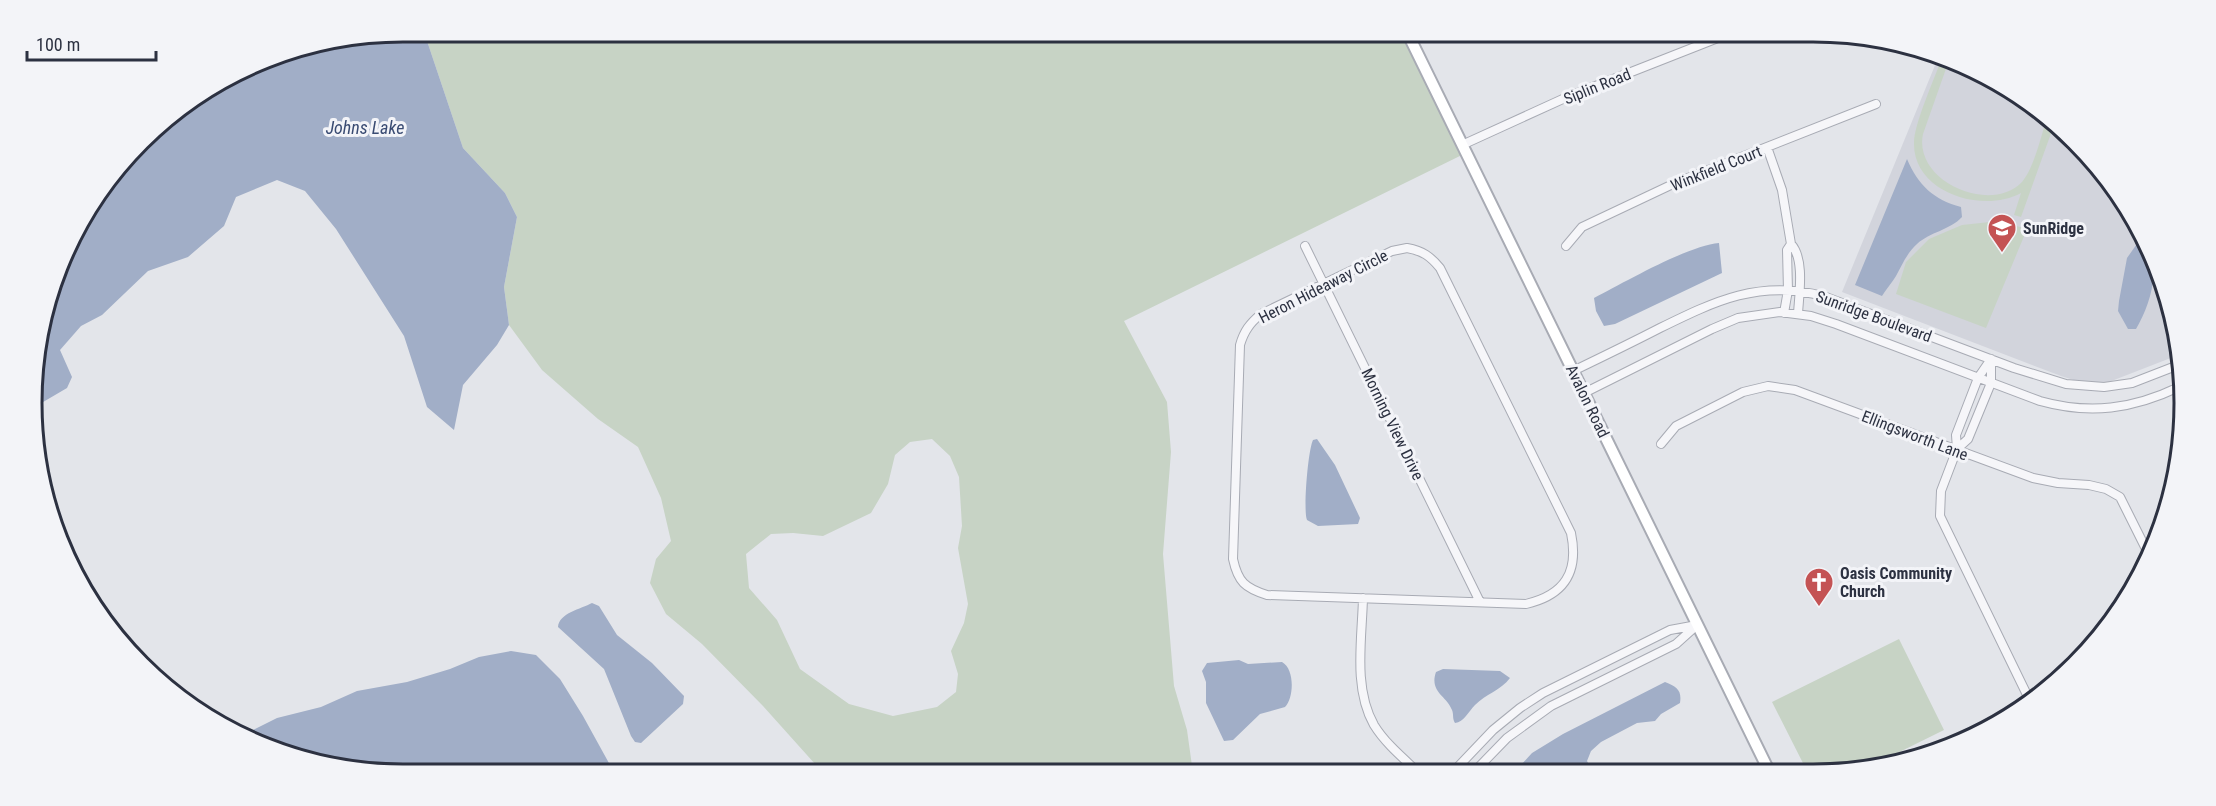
<svg xmlns="http://www.w3.org/2000/svg" width="2216" height="806" viewBox="0 0 2216 806" font-family="'Roboto Condensed',sans-serif">
	<rect width="100%" height="100%" fill="#e3e5ea"/>
	<path fill="#d2d4dc" d="M1938,58L2039,108L2135,217L2181,354L2096,387L2061,376L1842,292Z"/>
	<path fill="#c7d3c5" fill-rule="evenodd" d="M424,32H1407L1466,153L1124,321L1167,402L1171,452L1163,554L1174,686L1187,730L1193,773L824,774L763,706L702,644L666,614L650,583L656,559L671,541L661,498L638,447L598,419L542,370L509,325L504,287L517,217L505,193L463,148ZM932,439L950,456L959,477L962,526L958,548L968,604L964,623L951,651L958,674L956,692L937,707L893,716L849,704L800,669L777,620L749,588L746,554L771,534L793,533L823,536L871,513L888,484L895,455L910,442Z
		M1941,60L1948,63L1923,134C1913,181 1990,215 2022,182C2034,168 2041,136 2047,118L2054,125L2021,217L2014,215L2021,193C1983,214 1913,193 1914,143C1914,124 1934,80 1941,60Z
		M1999,221L2027,229L1986,328L1896,294L1906,262L1929,239L1962,225Z
		M1899,639L1944,730L1861,771H1807L1772,702Z"/>
	<path fill="#a1aec7" d="M403,32H424L463,148L505,193L517,217L504,287L509,325L497,345L463,385L454,430L427,407L404,336L336,229L305,191L277,180L236,197L224,226L188,257L148,271L102,315L81,326L60,350L72,377L67,388L38,405L35,355L70,238L158,124L261,60Z
		M1907,159C1918,185 1934,200 1961,207L1962,217C1950,230 1930,232 1917,244C1907,253 1902,265 1896,276C1892,283 1886,289 1882,296L1855,285Z
		M2139,241H2143C2146,251 2153,263 2153,273C2154,291 2145,314 2136,329H2128L2118,311L2119,301L2127,258Z
		M1719,243L1722,273L1615,324L1604,326L1596,311L1594,298C1625,282 1687,246 1719,243Z
		M1317,439L1335,465L1360,518L1358,524L1318,526L1307,520C1303,511 1308,450 1313,440Z
		M592,603L599,606L617,635L652,663L684,696L683,704L641,743L635,742L631,736L604,669L558,627C559,613 581,609 592,603Z
		M511,651L536,655L560,679L583,716L615,774H403L307,762L245,734L277,718L321,707L357,691L407,682L450,669L479,657Z
		M1239,660L1248,664L1282,662C1295,669 1294,698 1285,707L1260,714L1233,740L1224,741L1206,703V682L1202,671L1207,663Z
		M1443,669L1500,671L1510,678C1501,690 1486,694 1475,705C1468,712 1464,722 1455,723C1452,718 1454,715 1452,710C1447,696 1429,692 1436,672Z
		M1665,682C1677,687 1682,690 1680,703L1661,714L1655,721L1637,723L1601,742L1591,751L1587,761L1593,772H1521L1520,766L1532,753L1563,734Z"/>
	<g fill="none" stroke-linecap="round" stroke-linejoin="round">
		<g stroke="#a8abb4" stroke-width="10">
			<path id="minor" d="M1462,145L1565,98L1733,32
				M1767,147L1782,190L1791,244
				M1305,246L1480,602
				M1566,246L1582,227L1673,184L1876,104
				M1407,248C1423,251 1430,256 1440,268L1571,533C1579,572 1565,595 1526,604L1267,595C1245,588 1238,582 1233,559L1240,345C1244,331 1250,323 1261,314L1392,251Z
				M1784,313L1788,290L1787,250L1791,244C1805,259 1799,295 1798,314
				M1991,359L1978,378L1956,435L1957,449L1941,491L1940,516L2030,701
				M1573,371C1602,357 1631,343 1660,328C1715,301 1760,279 1823,296L2014,368L2066,384L2104,387L2132,383L2181,364
				M1584,393L1712,329L1738,318L1780,312L1811,316L1836,324L2040,401C2090,415 2133,409 2179,387
				M1661,444L1676,426L1743,392L1768,386L1795,390L2033,478L2058,483L2089,485L2106,489L2120,497L2149,555
				M1957,449L1968,439L1991,383V359
				M1363,598C1362,639 1353,688 1374,725C1385,743 1403,758 1418,772
				M1432,772L1444,769L1454,772
				M1453,772L1493,730L1520,708L1543,693L1670,630L1697,625
				M1474,772L1507,738L1551,706L1676,644L1696,626"/>
		</g>
		<g stroke="#a8abb4" stroke-width="14">
			<path id="secondary" d="M1407,32L1769,771"/>
		</g>
		<use href="#minor" stroke="#f6f6f9" stroke-width="8"/>
		<use href="#secondary" stroke="#fff" stroke-width="10"/>
	</g>
	<defs>
		<g id="school-pin" transform="scale(1.5)"><path d="M0 17L-7.5 6A9.5 9.5 0 1 1 7.5 6Z" fill="#c45354" stroke="#f3f4f8"/><path d="M0-5L7-2L0 1L-7-2ZM-4 1L0 2.5L4 1V4Q0 6-4 4Z" fill="#fff"/></g>
		<g id="church-pin" transform="scale(1.5)"><path d="M0 17L-7.5 6A9.5 9.5 0 1 1 7.5 6Z" fill="#c45354" stroke="#f3f4f8"/><path d="M-1.2-6h2.4v3.5h3.3v2.4h-3.3V6h-2.4V-.1h-3.3v-2.4h3.3Z" fill="#fff"/></g>
	</defs>
	<g fill-rule="evenodd">
		<use href="#school-pin" x="2002" y="228"/>
		<use href="#church-pin" x="1819" y="582"/>
	</g>
	<g text-anchor="middle" stroke-width="6" stroke-linejoin="round" paint-order="stroke">
		<g font-size="16" fill="#2c3141" stroke="#f3f4f8">
			<text transform="translate(1597 86) rotate(-22)" y="6">Siplin Road</text>
			<text transform="translate(1716 168) rotate(-22)" y="6">Winkfield Court</text>
			<text transform="translate(1323 286) rotate(-27)" y="6">Heron Hideaway Circle</text>
			<text transform="translate(1874 316) rotate(20)" y="6">Sunridge Boulevard</text>
			<text transform="translate(1588 401) rotate(64)" y="6">Avalon Road</text>
			<text transform="translate(1393 424) rotate(64)" y="6">Morning View Drive</text>
			<text transform="translate(1915 435) rotate(21)" y="6">Ellingsworth Lane</text>
		</g>
		<g font-size="16" font-weight="bold" fill="#2c3141" stroke="#f3f4f8" text-anchor="start">
			<text x="2023" y="234">SunRidge</text>
			<text x="1840" y="579">Oasis Community<tspan x="1840" dy="18">Church</tspan></text>
		</g>
		<g font-size="18" font-style="italic" fill="#394b72" stroke="#f3f4f8">
			<text x="365" y="134">Johns Lake</text>
		</g>
	</g>
	<path d="M0 0H2216V806H0ZM403 42H1813A361 361 0 0 1 2174 403V403A361 361 0 0 1 1813 764H403A361 361 0 0 1 42 403V403A361 361 0 0 1 403 42Z" fill="#f3f4f8" fill-rule="evenodd"/>
	<path fill="none" stroke="#2c3141" stroke-width="3" d="M403 42H1813A361 361 0 0 1 2174 403V403A361 361 0 0 1 1813 764H403A361 361 0 0 1 42 403V403A361 361 0 0 1 403 42Z"/>
	<path d="M27 51v9h129v-9" fill="none" stroke="#2c3141" stroke-width="3"/>
	<text x="36" y="51" font-size="18" fill="#2c3141" stroke="#f3f4f8" stroke-width="4.5" paint-order="stroke">100 m</text>
</svg>
